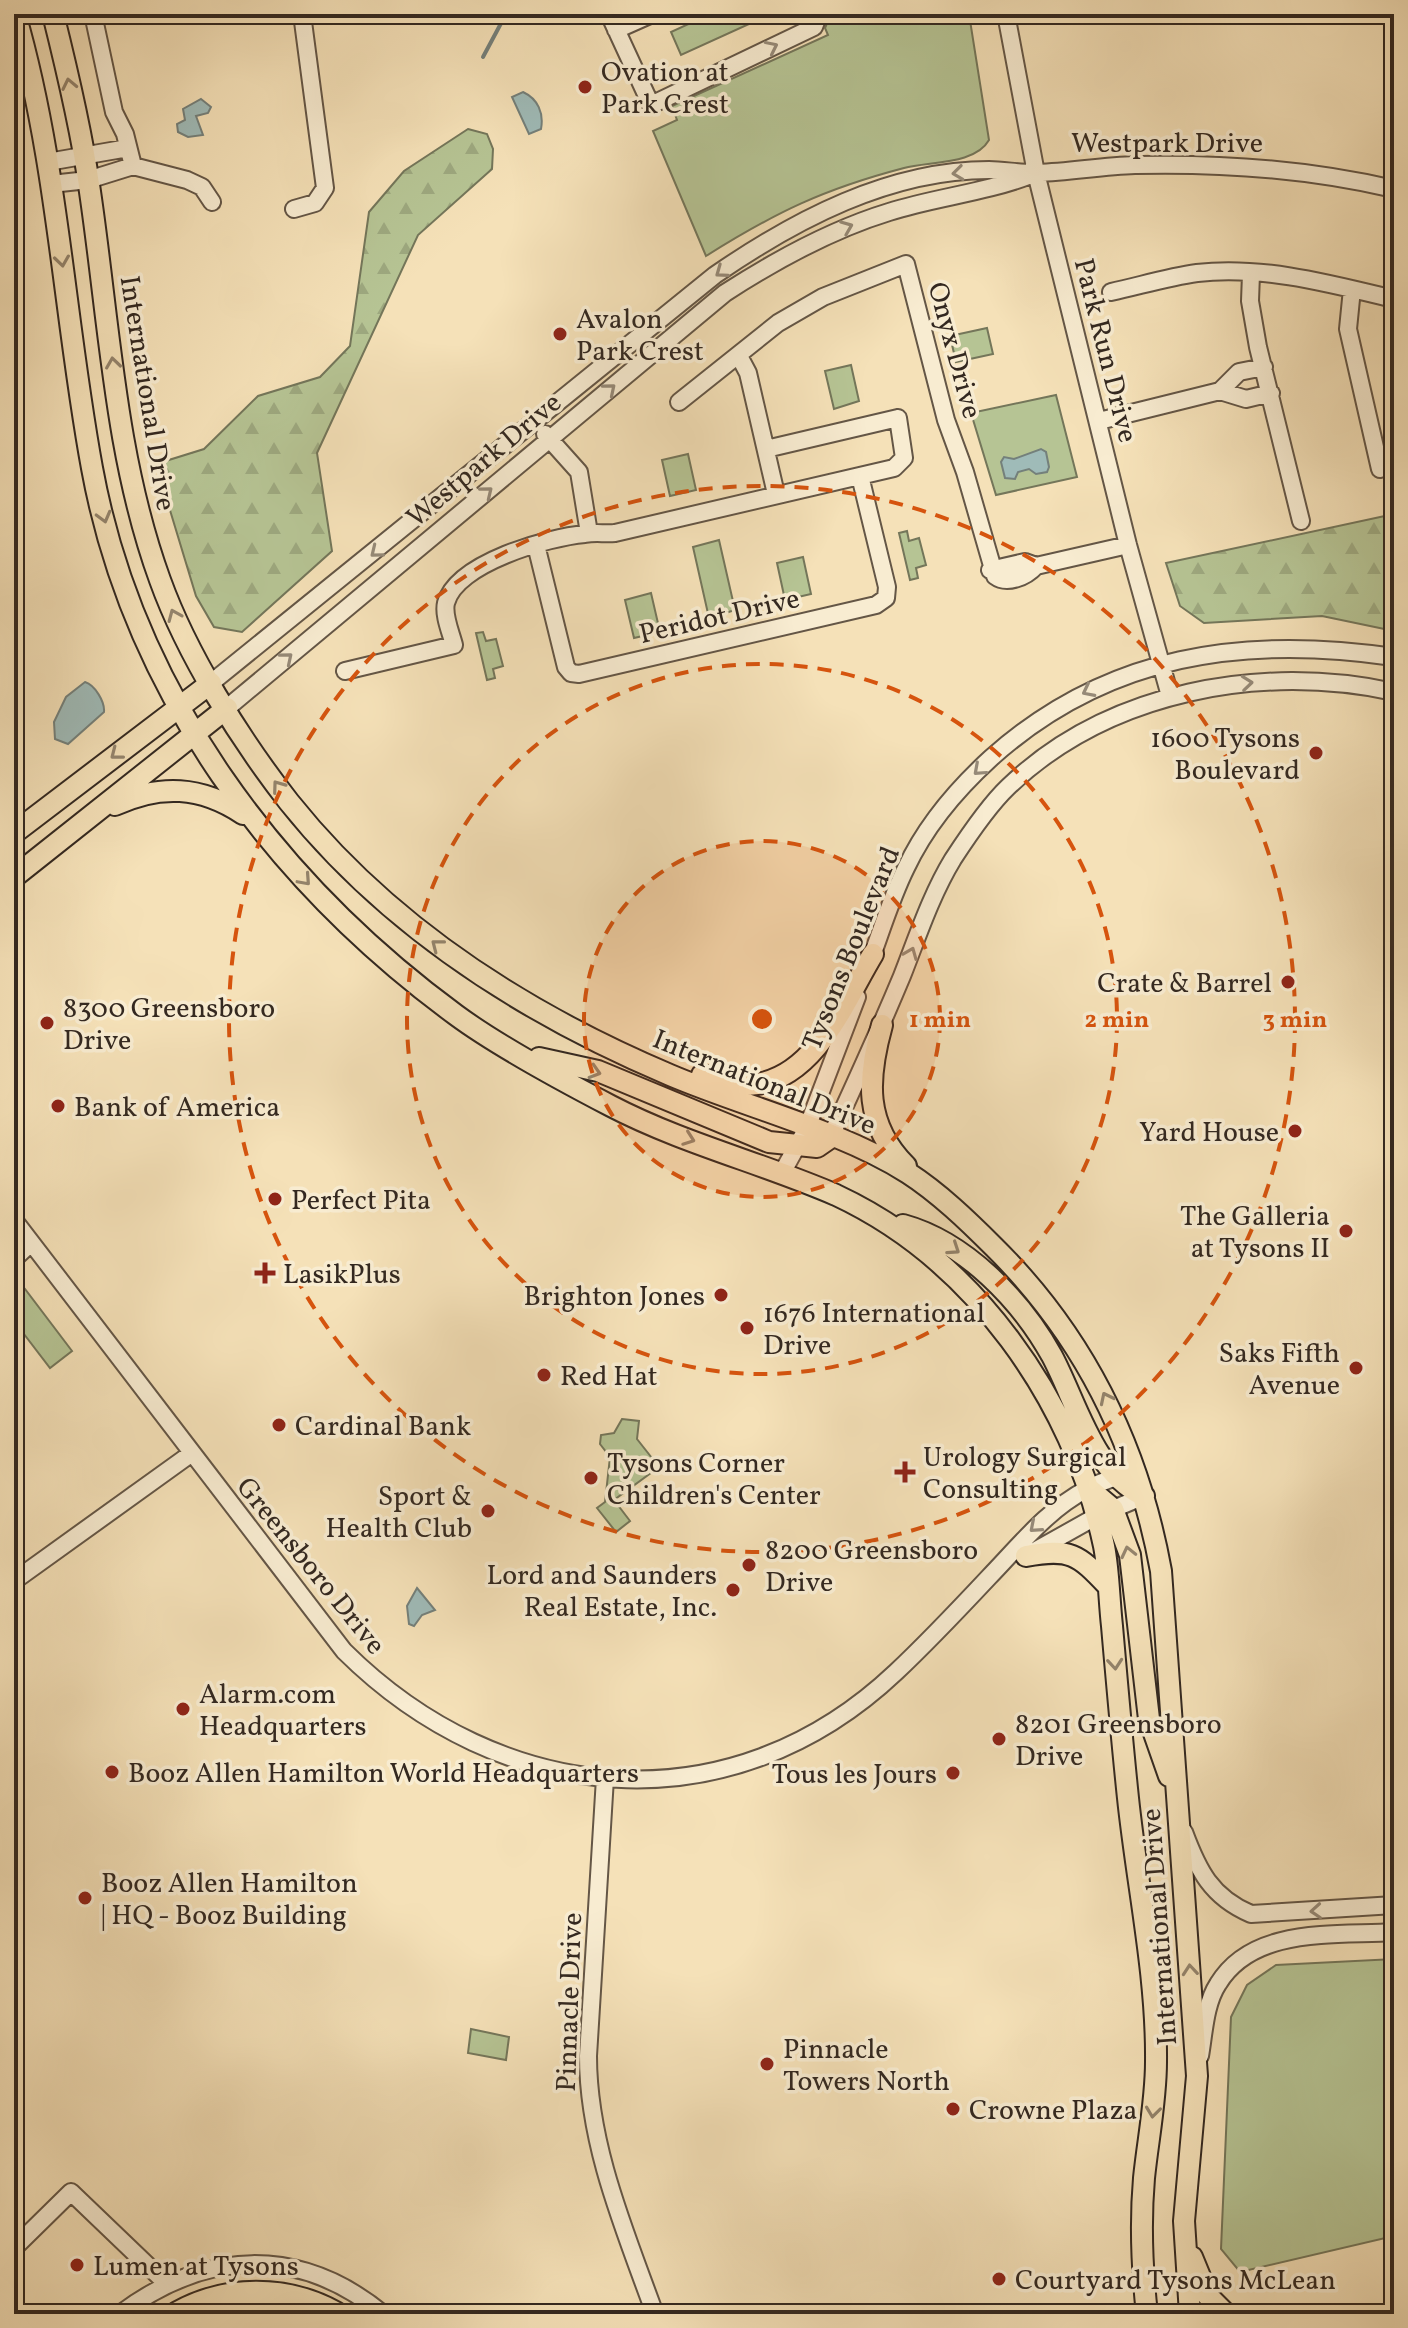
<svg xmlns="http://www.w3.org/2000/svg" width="1408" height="2328" viewBox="0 0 1408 2328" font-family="Vollkorn,serif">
	<defs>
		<pattern id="forest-firs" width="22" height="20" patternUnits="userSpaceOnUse" patternTransform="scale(2)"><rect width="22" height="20" fill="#b6c494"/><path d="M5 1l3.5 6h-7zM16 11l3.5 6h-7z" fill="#9da87f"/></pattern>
	</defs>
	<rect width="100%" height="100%" fill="#f5e1b8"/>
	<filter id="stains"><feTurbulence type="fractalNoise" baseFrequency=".0025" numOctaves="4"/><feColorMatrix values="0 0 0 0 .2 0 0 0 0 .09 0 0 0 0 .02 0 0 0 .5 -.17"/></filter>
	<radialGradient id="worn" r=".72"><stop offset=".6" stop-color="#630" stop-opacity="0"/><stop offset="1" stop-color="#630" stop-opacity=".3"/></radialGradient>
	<path fill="#b6c494" stroke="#74765a" stroke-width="2" d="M710,14H744L749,24L681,55L671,32Z
		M831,14H969L989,140C975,165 929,161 904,168C824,189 776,212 706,256L653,131L677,120L672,106L828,35L825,28Z
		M987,328L993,354L956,362L950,336Z
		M851,365L859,401L834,409L825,371Z
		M1056,395L1077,477L996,495L971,413Z
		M688,454L696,490L670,496L662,460Z
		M907,531L909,541L919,538L926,565L916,568L918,578L910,580L899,533Z
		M719,540L735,610L709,618L693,547Z
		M803,557L811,594L785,600L777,563Z
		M651,593L660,632L634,638L625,600Z
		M483,632L486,641L496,639L503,666L493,669L495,678L487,680L476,633Z
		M16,1285L21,1291L25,1289L72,1351L50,1368L14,1321Z
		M622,1419L639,1421L637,1439L659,1467L614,1500L630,1521L616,1532L597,1508L605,1502L610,1457L600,1444L601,1435L614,1433Z
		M1394,1959V2236L1240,2272L1221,2249L1231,2017L1247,1985L1276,1965Z
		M471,2029L509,2037L506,2060L468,2053Z"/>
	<path fill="url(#forest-firs)" stroke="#74765a" stroke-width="2" d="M468,129L487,134L493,149L492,169L418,235L317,453L332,551L242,632L214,627L196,596L156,464L204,449L258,396L320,377L350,346L369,212L404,171Z
		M1394,514V631L1322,616L1204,623L1180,606L1166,563Z"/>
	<path fill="#9fbbb8" stroke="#74807b" stroke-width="2" d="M523,92C538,99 544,113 541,129L529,134L512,97Z
		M201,99L211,107L208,113L196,116L203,135L188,137L178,132L177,124L185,120L183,109Z
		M1041,449L1046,452L1049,467L1047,472L1036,474L1029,469L1018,472L1015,479L1005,478L1001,462L1004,457L1014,459Z
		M85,682C95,685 105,702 104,712L68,744L55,739L54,722L66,697Z
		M417,1588L435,1610L422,1615L414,1626L409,1624L407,1606Z"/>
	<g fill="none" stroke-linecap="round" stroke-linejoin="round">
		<path stroke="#74807b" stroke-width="4" d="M483,57L506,14"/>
		<g stroke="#645646" stroke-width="20">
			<path id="minor" d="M93,14L114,112L125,134L133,166
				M609,14L651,105L814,27L819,14
				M1006,14L1036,173L1128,545L1170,696
				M616,30L652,14
				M48,162L128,148
				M51,184L88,180L133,166L187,180L202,187L212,202
				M294,209L315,203L325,188L302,14
				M1251,274L1250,301L1258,347L1301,521
				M1352,289L1348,329L1380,469
				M1111,292C1139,286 1168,277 1197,273C1261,265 1332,284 1394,299
				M739,356L748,373L776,494
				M1220,391L1239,372L1264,367
				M679,402L778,323L823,297L906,264L946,420L965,472L995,576C1007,585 1026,577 1036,566L1128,545
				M1099,421L1220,391L1246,399L1271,393
				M545,434L579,472L589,533
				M536,545L566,667L571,673L579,674L876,605L886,598L887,587L860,476
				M990,570L1025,562L1036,566
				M345,671L454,645C451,633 443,615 446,603C456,563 549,537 585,534C595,532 605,534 615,533L894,468L904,458L898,418L766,449
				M211,683L715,275C795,220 889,170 989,170C1005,170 1022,174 1038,173C1070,172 1102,166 1135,165C1222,163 1308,169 1394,189
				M227,708L725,293C776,260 830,230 889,212C936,197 984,193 1031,175
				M869,964C881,932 891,898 906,868C926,825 957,789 991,758C1107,654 1244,635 1394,657
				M830,1138C855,1084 879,1031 902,976C917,938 931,895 953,859C968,836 988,806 1008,787C1108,691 1262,663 1394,692
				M782,1173L807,1128L857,997
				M14,1220L344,1651C501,1807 730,1829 896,1672C928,1642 959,1609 989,1577C1020,1545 1047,1510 1087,1489C1100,1482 1114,1478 1127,1473
				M14,1259L31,1243
				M1031,1553L1097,1516L1144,1496
				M14,1581L192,1453
				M605,1778L588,2056C588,2145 625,2231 655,2314
				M1184,1832C1198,1870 1211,1897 1251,1914L1394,1905
				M1200,2056C1204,2033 1205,2004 1218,1984C1253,1926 1335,1936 1394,1932
				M14,2248L71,2192L167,2284
				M120,2314C205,2250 299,2245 383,2314"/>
		</g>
		<g stroke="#332820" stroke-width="24">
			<path id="major" d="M15,14C58,162 64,317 92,468C133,692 275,882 456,1015C498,1046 563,1081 611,1106C682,1143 762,1163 836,1195C973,1259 1073,1399 1104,1546C1109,1572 1109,1599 1112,1626C1117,1683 1122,1741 1128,1798C1137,1885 1157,1974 1156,2062C1156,2101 1148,2139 1144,2178C1140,2224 1142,2269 1147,2314
				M53,14C67,70 81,128 89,185C109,317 114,454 160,580C187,655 240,739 289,802C388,926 526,1014 670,1075C745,1107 840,1130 908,1173C939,1193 968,1221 994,1247C1085,1337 1138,1445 1161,1571L1197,2076L1184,2221L1190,2314
				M115,805C160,784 201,786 243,814
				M14,833L211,683
				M14,877L227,708
				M882,1025C867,1079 864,1124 906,1166
				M539,1058L598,1071L769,1142L817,1147L830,1138
				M702,1075C720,1080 738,1087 757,1084C817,1075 845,1000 873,954
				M903,1225C965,1242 1021,1300 1052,1356C1077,1403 1093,1472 1144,1496
				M1088,1488L1113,1509L1130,1555L1149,1719L1169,1776
				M1026,1556C1070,1548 1078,1554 1108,1586
				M1192,2257L1208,2296L1226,2314"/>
		</g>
		<g stroke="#332820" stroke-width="28">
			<path id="highway" d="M178,2314C226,2287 287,2287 335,2314"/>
		</g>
		<use href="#minor" stroke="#f8ecd1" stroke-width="16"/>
		<use href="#major" stroke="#f5e1b8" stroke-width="20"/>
		<use href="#highway" stroke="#f5e1b8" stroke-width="24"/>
	</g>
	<defs><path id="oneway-chevron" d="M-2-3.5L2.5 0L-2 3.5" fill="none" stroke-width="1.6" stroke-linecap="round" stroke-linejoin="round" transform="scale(2)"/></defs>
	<g stroke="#968a78">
		<use href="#oneway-chevron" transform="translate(772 47) rotate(-26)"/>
		<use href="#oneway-chevron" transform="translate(958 173) rotate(173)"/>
		<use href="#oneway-chevron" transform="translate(847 227) rotate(-22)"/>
		<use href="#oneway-chevron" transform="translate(721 272) rotate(144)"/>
		<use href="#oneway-chevron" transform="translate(610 389) rotate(-40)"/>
		<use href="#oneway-chevron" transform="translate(487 492) rotate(-39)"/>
		<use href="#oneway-chevron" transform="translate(376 552) rotate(141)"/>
		<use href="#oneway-chevron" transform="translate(287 658) rotate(-40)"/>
		<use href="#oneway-chevron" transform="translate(1247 683) rotate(-6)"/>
		<use href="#oneway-chevron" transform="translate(1088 691) rotate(153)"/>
		<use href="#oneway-chevron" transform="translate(979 770) rotate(138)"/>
		<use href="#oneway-chevron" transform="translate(911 953) rotate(-68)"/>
		<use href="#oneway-chevron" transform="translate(1035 1527) rotate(139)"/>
		<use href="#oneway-chevron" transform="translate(1316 1911) rotate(176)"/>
	</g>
	<g stroke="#94846c">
		<use href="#oneway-chevron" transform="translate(69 84) rotate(-102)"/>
		<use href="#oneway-chevron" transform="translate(62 261) rotate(82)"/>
		<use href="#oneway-chevron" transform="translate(113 363) rotate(-98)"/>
		<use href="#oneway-chevron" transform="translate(104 517) rotate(75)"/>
		<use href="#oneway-chevron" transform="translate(174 615) rotate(-113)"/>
		<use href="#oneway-chevron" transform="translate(116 754) rotate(142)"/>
		<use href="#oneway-chevron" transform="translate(278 786) rotate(-126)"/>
		<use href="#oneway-chevron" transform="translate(305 880) rotate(48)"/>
		<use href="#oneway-chevron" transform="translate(437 945) rotate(-142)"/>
		<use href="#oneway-chevron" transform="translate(595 1072) rotate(17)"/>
		<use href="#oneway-chevron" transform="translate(689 1139) rotate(20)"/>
		<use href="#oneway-chevron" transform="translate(954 1249) rotate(34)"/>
		<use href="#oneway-chevron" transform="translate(1106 1398) rotate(-116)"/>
		<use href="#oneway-chevron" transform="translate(1128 1552) rotate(-103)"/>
		<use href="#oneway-chevron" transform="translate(1115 1664) rotate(85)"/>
		<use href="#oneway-chevron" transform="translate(1190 1970) rotate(-95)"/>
		<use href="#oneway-chevron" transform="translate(1153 2112) rotate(97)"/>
	</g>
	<circle cx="762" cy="1019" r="178" fill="#d6540e" fill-opacity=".12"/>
	<g fill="none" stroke="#d6540e" stroke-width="4" stroke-dasharray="14 10">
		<circle cx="762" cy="1019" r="178"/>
		<circle cx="762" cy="1019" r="355"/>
		<circle cx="762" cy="1019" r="533"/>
	</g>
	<g fill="#8f2418" stroke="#f8ecd1" stroke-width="3">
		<circle cx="585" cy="87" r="8"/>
		<circle cx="560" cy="334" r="8"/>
		<circle cx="1316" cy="753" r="8"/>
		<circle cx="1288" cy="982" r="8"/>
		<circle cx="47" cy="1023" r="8"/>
		<circle cx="58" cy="1106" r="8"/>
		<circle cx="1295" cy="1131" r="8"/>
		<circle cx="275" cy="1199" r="8"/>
		<circle cx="1346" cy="1231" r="8"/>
		<path d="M261 1261h8v8h8v8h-8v8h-8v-8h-8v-8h8z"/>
		<circle cx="721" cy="1295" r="8"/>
		<circle cx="747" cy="1328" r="8"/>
		<circle cx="1356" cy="1368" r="8"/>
		<circle cx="544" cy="1375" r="8"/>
		<circle cx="279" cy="1425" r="8"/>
		<path d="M901 1460h8v8h8v8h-8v8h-8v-8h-8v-8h8z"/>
		<circle cx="591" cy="1478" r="8"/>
		<circle cx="488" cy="1511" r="8"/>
		<circle cx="749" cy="1565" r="8"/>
		<circle cx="733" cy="1590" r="8"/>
		<circle cx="183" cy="1709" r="8"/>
		<circle cx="999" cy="1739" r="8"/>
		<circle cx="112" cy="1772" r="8"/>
		<circle cx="953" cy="1773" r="8"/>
		<circle cx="85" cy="1898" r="8"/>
		<circle cx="767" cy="2064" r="8"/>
		<circle cx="953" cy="2109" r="8"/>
		<circle cx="77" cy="2265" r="8"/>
		<circle cx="999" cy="2279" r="8"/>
	</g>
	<g text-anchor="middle" stroke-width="7" stroke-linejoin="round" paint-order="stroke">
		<g font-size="28" fill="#332820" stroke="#f8ecd1" text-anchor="start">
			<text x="601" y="81">Ovation at<tspan x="601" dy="32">Park Crest</tspan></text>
			<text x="576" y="328">Avalon<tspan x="576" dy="32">Park Crest</tspan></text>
			<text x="1300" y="747" text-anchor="end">1600 Tysons<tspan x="1300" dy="32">Boulevard</tspan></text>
			<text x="1272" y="992" text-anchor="end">Crate &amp; Barrel</text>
			<text x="63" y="1017">8300 Greensboro<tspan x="63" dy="32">Drive</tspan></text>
			<text x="74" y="1116">Bank of America</text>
			<text x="1279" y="1141" text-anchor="end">Yard House</text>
			<text x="291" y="1209">Perfect Pita</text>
			<text x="1330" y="1225" text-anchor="end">The Galleria<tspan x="1330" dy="32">at Tysons II</tspan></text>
			<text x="283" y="1283">LasikPlus</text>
			<text x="705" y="1305" text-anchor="end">Brighton Jones</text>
			<text x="763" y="1322">1676 International<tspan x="763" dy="32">Drive</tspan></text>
			<text x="1340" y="1362" text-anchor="end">Saks Fifth<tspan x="1340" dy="32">Avenue</tspan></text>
			<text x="560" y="1385">Red Hat</text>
			<text x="295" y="1435">Cardinal Bank</text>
			<text x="923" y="1466">Urology Surgical<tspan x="923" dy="32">Consulting</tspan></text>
			<text x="607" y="1472">Tysons Corner<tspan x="607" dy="32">Children's Center</tspan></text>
			<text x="472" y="1505" text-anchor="end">Sport &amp;<tspan x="472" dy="32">Health Club</tspan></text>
			<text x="765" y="1559">8200 Greensboro<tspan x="765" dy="32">Drive</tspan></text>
			<text x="717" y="1584" text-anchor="end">Lord and Saunders<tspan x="717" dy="32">Real Estate, Inc.</tspan></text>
			<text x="199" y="1703">Alarm.com<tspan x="199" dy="32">Headquarters</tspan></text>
			<text x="1015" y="1733">8201 Greensboro<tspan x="1015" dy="32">Drive</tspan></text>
			<text x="128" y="1782">Booz Allen Hamilton World Headquarters</text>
			<text x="937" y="1783" text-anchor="end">Tous les Jours</text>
			<text x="101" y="1892">Booz Allen Hamilton<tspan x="101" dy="32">| HQ - Booz Building</tspan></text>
			<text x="783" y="2058">Pinnacle<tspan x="783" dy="32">Towers North</tspan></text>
			<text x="969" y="2119">Crowne Plaza</text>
			<text x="93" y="2275">Lumen at Tysons</text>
			<text x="1015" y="2289">Courtyard Tysons McLean</text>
		</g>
		<g font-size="28" fill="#332820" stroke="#f8ecd1">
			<text x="1167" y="152">Westpark Drive</text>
			<text transform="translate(956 350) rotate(75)" y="10">Onyx Drive</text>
			<text transform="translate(1107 350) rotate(76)" y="10">Park Run Drive</text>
			<text transform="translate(149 393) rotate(81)" y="10">International Drive</text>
			<text transform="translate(483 459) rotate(-40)" y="10">Westpark Drive</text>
			<text transform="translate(719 615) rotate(-13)" y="10">Peridot Drive</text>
			<text transform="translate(850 948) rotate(-68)" y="10">Tysons Boulevard</text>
			<text transform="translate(765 1081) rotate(22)" y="10">International Drive</text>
			<text transform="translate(312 1565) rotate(51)" y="10">Greensboro Drive</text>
			<text transform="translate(1158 1927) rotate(-94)" y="10">International Drive</text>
			<text transform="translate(568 2002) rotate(-88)" y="10">Pinnacle Drive</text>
		</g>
	</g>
	<circle cx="762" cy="1019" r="12" fill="#d6540e" stroke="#f8ecd1" stroke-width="4"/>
	<g font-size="24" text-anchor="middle" font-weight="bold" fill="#d6540e" stroke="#f8ecd1" stroke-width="7" stroke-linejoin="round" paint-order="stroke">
		<text x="940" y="1027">1 min</text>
		<text x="1117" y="1027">2 min</text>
		<text x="1295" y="1027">3 min</text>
	</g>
	<rect width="1408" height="2328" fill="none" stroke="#f5e1b8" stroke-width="48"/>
	<rect x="16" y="16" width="1376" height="2296" fill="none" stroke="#332820" stroke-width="4"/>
	<rect x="24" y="24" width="1360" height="2280" fill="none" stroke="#332820" stroke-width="2"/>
	<rect width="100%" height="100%" filter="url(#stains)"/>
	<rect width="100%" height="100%" fill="url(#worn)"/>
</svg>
